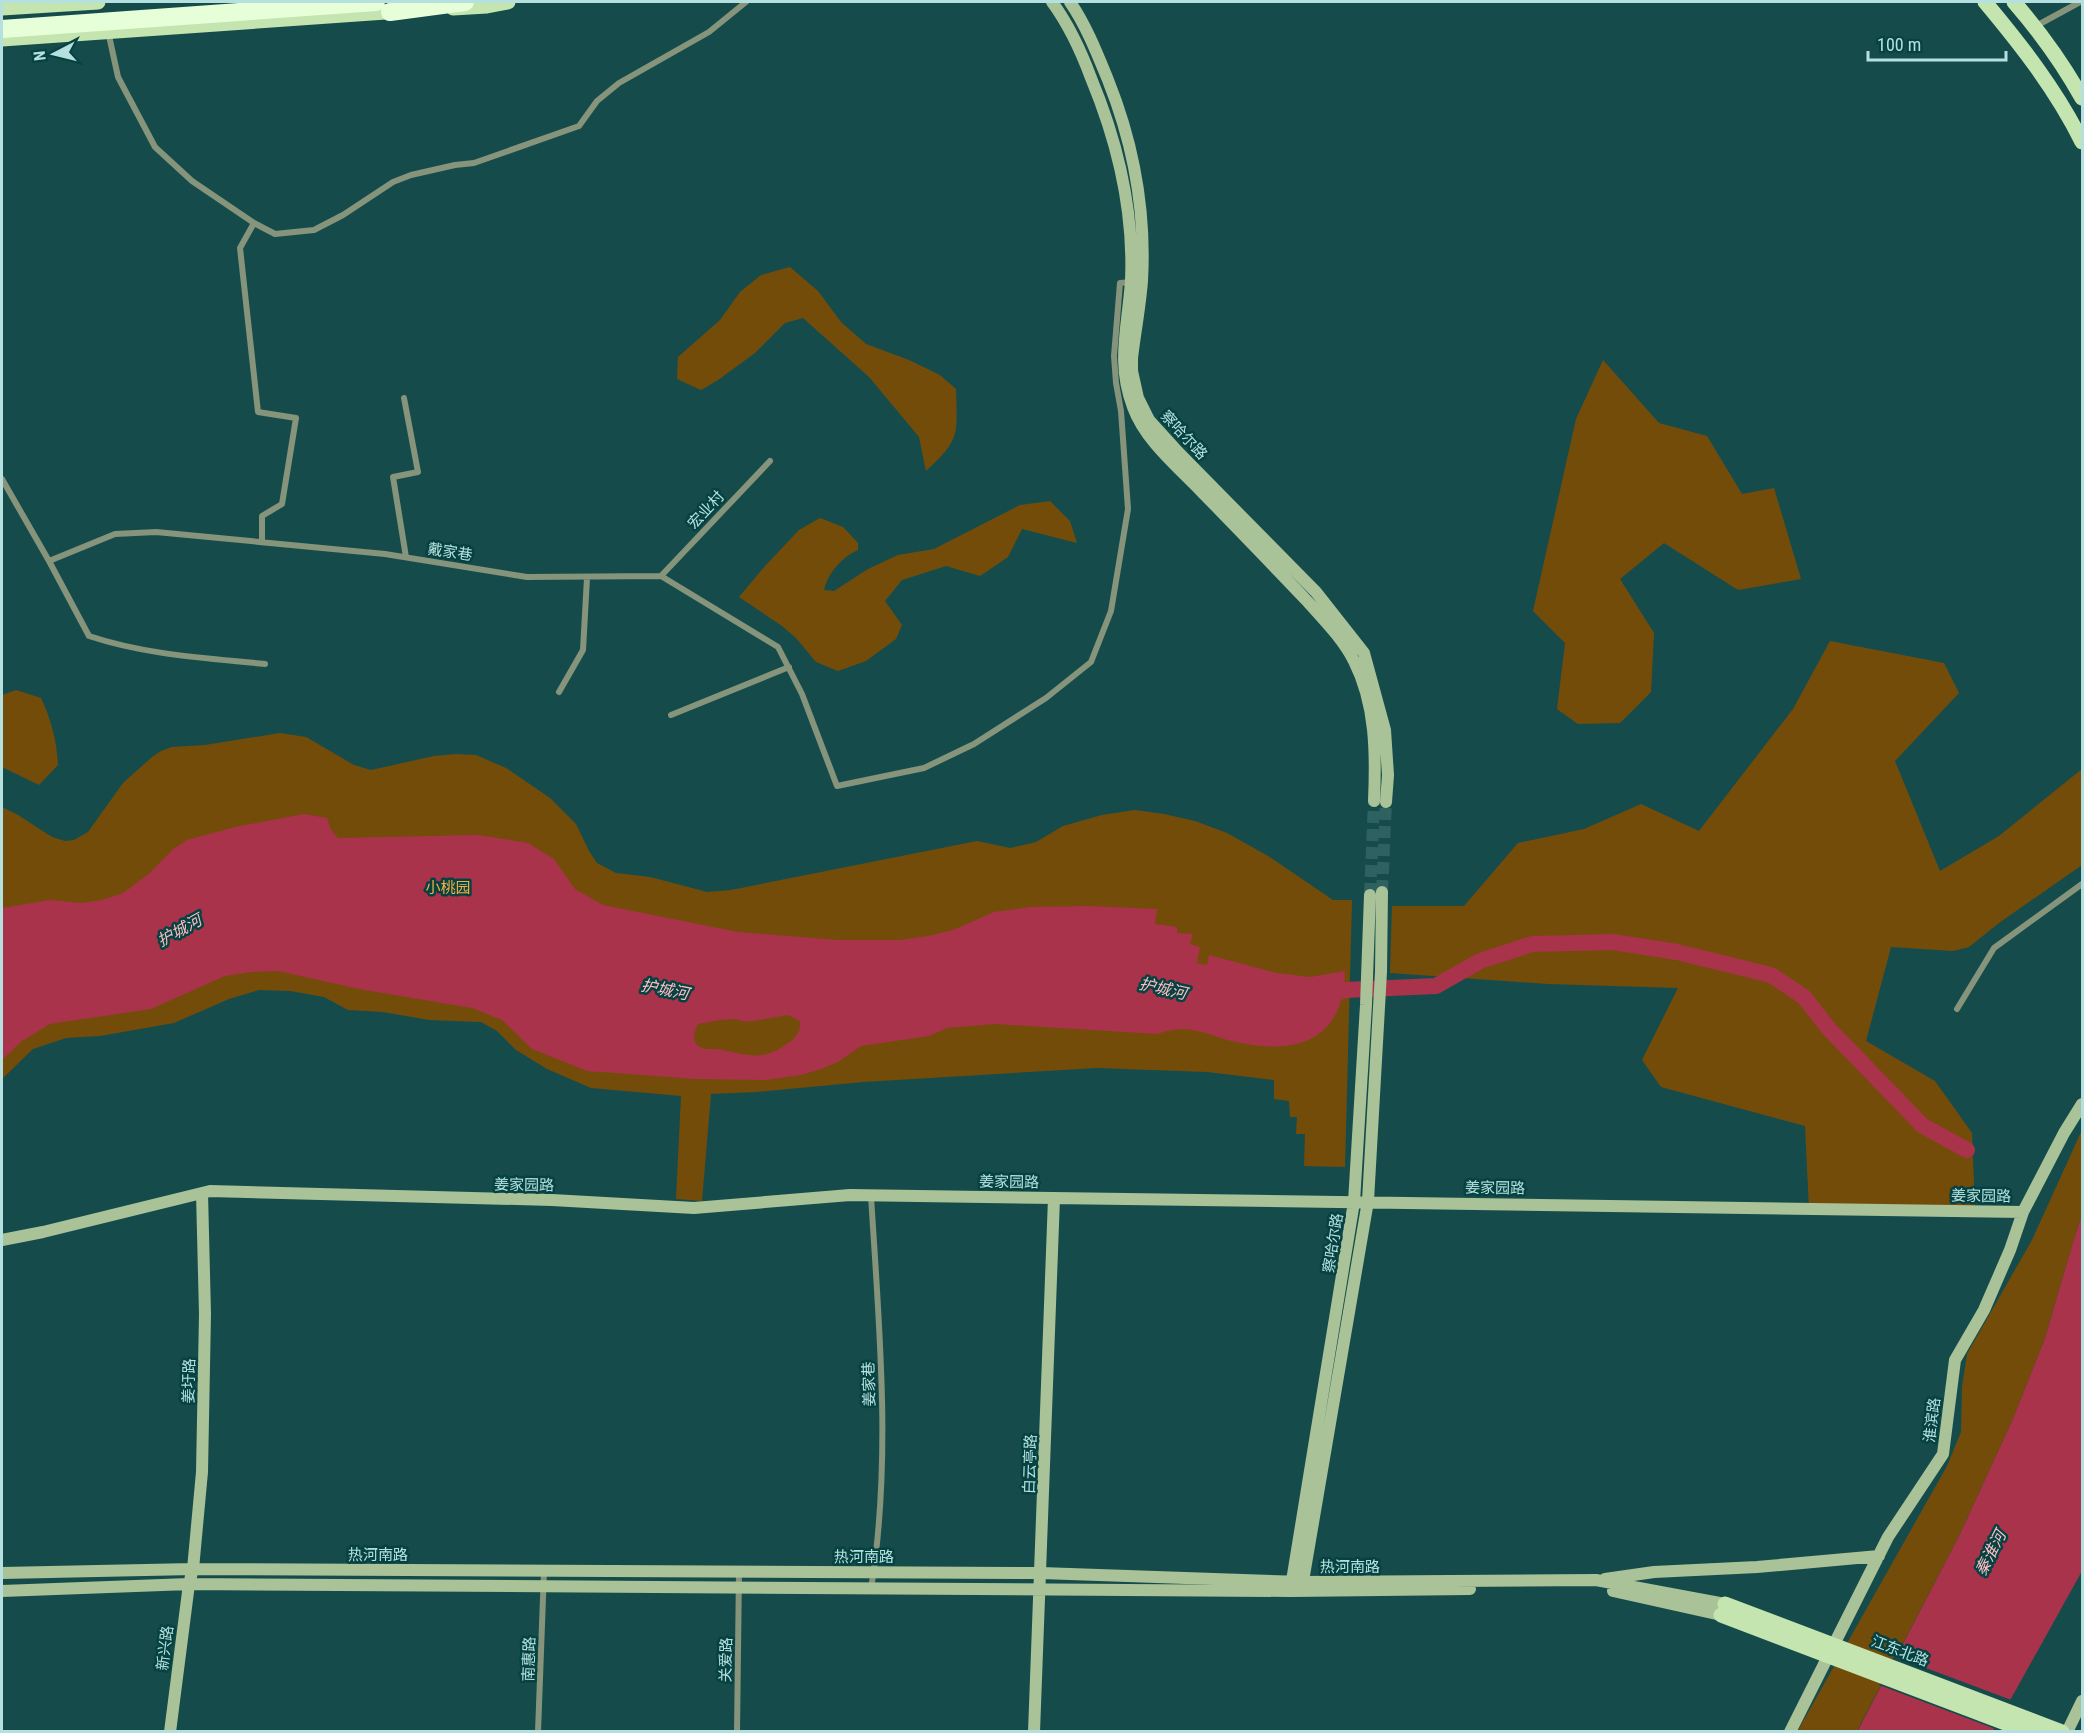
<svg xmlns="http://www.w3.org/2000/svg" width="2084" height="1733" viewBox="0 0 2084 1733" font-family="'Roboto Condensed','Noto Sans SC',sans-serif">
	<rect width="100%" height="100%" fill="#154c4b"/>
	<path fill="#744c0a" d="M790,267L818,291L841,322L866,344L909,360L940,375L956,389C957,434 961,439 926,471L919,437L869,377L803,318L785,323L755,353L718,380L701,390L677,379L678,357L720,320L740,292L761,275Z
		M1603,360L1659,423L1707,436L1742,494L1774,488L1801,579L1738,590L1664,543L1620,579L1654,633L1651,692L1620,723L1578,724L1557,709L1565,643L1533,611L1576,419Z
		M1050,501L1070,521L1077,543L1022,529L1008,557L980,576L946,566L902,580L885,601L902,625L896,639L866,661L838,671L816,662L796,638L782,626L739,597L766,565L799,530L820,518L843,527L858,543V550C842,557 828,573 824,590L834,591L868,569L898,555L934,549L1020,505Z
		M1830,641L1944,663L1959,693L1895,761L1940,871L1999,836L2082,769V865L1999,923L1969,947L1953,951L1891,947L1866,1041L1935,1081L1972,1133L1975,1211L1809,1209L1805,1126L1661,1087L1642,1060L1678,988L1548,984L1390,973L1392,906H1464L1518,843L1584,829L1641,804L1699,831L1793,709Z
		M16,690L41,698C51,719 57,742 58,765L39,785L2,767V695Z
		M280,733L306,737L354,765L371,770L434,756L456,754L476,755L506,768L550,798L576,824L589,851L597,863L616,873L650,877L707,892L731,890L977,841L1010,848L1019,846L1036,842L1063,826L1102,815L1135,810L1164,814L1195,821L1227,833L1268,856L1333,900H1352L1345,1167L1304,1166L1305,1134H1296L1297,1117H1290L1289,1101L1274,1099V1080L1207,1072L1097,1068L863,1082L756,1092L711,1094L702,1201L676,1199L681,1096L591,1088L547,1069L516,1050L497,1031L481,1022L429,1020L383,1012L348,1010L324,997L290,991L259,990L229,999L174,1023L100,1036L66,1038L33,1049L2,1079V807L18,815L52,837L65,841L74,840L88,832L123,783L152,757L161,751L172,747L205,745Z
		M2082,1130V1215L2073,1242L2045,1338L2012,1421L1959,1536L1857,1731L1797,1732L1947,1466L1961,1432L1962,1387L1967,1354L2032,1240Z"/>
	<path fill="#a8334a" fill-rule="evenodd" d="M304,814L327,818L331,830L338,838L478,835L528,843L554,859L575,889L603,905L738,932L840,940H899L928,936L953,930L994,912L1031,907L1088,906L1157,909L1155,924L1177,927V933L1193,934L1190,944L1200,947L1197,963L1207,965L1209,955L1277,973L1310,977L1345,971C1344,1038 1300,1055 1241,1043C1221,1040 1204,1030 1183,1029C1174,1029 1164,1032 1156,1034L995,1024L947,1028L929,1036L861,1046L838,1062L821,1069L801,1075L766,1080L695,1079L587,1071L532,1049L502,1020L472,1008L359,989L278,971L252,972L225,976L151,1009L50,1024L22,1041L2,1060V908L50,900L81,903L102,900L123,893L150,873L173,849L187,840L235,827ZM788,1015L800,1021C801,1030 798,1035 791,1041C761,1064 749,1054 716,1049C710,1049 704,1050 698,1046C691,1040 695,1031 698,1024L721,1020L735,1019L747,1022Z
		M2082,1215V1571L1993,1731L1857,1732L1959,1536L2012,1421L2045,1338L2073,1242Z"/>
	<path fill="#154c4b" d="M1894,1656L2014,1701L1998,1730L1879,1685Z"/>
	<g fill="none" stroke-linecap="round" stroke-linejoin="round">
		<path stroke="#a8334a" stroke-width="16" d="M1323,998L1345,990L1436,986L1480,961L1532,944L1613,942L1677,952L1771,975L1804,997L1829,1029L1923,1126L1967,1150"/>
		<path stroke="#2d6261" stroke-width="12" stroke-dasharray="12 6" stroke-linecap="butt" d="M1382,892L1386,802
			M1370,895L1374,801"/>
		<path stroke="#85947a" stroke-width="6" d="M2036,26L2080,2
			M108,31L118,77L155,147L192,181L254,223L275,234L314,230L343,215L393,182L411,175L455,165L474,163L579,126L597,101L619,83L709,32L746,2
			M254,223L240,248L258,412L296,418L282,504L262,516V542
			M404,398L418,472L393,477L406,557
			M2,479L49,561L115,534L156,532L385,554L527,577L661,576L778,647L802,694L837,786L924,768L974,744L1046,698L1091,662L1111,611L1128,509L1121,411L1116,383L1114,356L1120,283L1132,282
			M49,561L89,636C146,655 206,658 265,664
			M661,576L770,461
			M559,692L583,650L587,578
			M671,715L789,667
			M1957,1009L1994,948L2082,884
			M871,1196C879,1326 892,1459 871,1589
			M538,1732L544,1571
			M737,1732L739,1571"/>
		<path stroke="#a9c298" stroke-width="12" d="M1052,2C1069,25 1081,51 1091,78C1118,143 1134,211 1131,281C1128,326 1116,363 1133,407C1145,440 1177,466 1201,491C1237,528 1273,565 1308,602C1324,620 1343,639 1354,661C1376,704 1376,754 1374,801
			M1070,2C1086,25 1097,53 1108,80C1134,145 1146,211 1142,281C1140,307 1135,333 1132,358V371L1138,398L1149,420L1179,453L1316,592L1364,653L1385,730L1388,775L1386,802
			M2,1240L43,1232L210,1191L552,1200L694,1208L850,1195L2023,1212
			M2,1573L193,1569L1041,1573L1302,1582L1596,1580L1725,1604
			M1605,1579L1654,1572L1757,1567L1879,1556
			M1291,1587L1354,1202L1366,1005L1370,895
			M1302,1587L1368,1201L1381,972L1382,892
			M2,1591L189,1584L1291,1591L1470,1589
			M1613,1591L1721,1615
			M170,1732L189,1584L193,1569L202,1472L205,1314L202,1193
			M1034,1732L1054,1198
			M1790,1732L1888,1537L1943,1454L1955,1360L1984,1310L2010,1250L2023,1212L2064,1133L2082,1104
			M2067,1732L2082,1701"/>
		<path stroke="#c4e5af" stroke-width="15" d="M1985,2C2021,45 2057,91 2082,142
			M2014,2C2040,32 2063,64 2082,98
			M2,8L98,2
			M453,8L487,6L508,2
			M2,39L400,11"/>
		<path stroke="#e7ffd8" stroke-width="18" d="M390,12L465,2
			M2,29L376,2"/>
		<path stroke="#c4e5af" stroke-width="15" d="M1725,1604L2062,1732
			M1721,1615L2029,1732"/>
	</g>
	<g text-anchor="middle" stroke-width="5" stroke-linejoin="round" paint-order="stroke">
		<g font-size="15" fill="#b4e1df" stroke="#064241">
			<text transform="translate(1184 435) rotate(47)" y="5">察哈尔路</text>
			<text transform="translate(706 510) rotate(-47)" y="5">宏业村</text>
			<text transform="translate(450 552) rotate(9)" y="5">戴家巷</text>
			<text transform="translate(1009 1182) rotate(1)" y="5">姜家园路</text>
			<text transform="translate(524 1185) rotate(1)" y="5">姜家园路</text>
			<text transform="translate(1495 1188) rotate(1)" y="5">姜家园路</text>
			<text transform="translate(1981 1196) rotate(1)" y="5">姜家园路</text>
			<text transform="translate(1333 1243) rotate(-81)" y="5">察哈尔路</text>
			<text transform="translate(189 1381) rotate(-89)" y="5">姜圩路</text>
			<text transform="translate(869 1384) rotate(-91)" y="5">姜家巷</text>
			<text transform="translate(1932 1420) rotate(-83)" y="5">淮滨路</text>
			<text transform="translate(1030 1464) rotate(-88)" y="5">白云亭路</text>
			<text x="378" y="1560">热河南路</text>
			<text x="864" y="1562">热河南路</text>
			<text x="1350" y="1572">热河南路</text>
			<text transform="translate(165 1648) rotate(-83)" y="5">新兴路</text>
			<text transform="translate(1900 1651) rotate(21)" y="5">江东北路</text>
			<text transform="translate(529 1659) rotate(-88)" y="5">南惠路</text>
			<text transform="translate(726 1660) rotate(-89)" y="5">关爱路</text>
		</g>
		<g font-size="15" fill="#f7ae43" stroke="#064241">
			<text x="448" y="893">小桃园</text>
		</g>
		<g font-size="16" font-style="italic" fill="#fdbec4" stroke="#064241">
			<text transform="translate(179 930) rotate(-29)" y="6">护城河</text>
			<text transform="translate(1163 988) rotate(13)" y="6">护城河</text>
			<text transform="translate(665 989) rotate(11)" y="6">护城河</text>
			<text transform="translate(1990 1553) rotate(-63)" y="6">秦淮河</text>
		</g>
	</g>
	<rect width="2084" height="1733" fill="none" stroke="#b4e1df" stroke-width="6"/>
	<g transform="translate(54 54) rotate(263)" stroke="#064241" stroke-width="4.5" paint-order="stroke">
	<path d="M0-4.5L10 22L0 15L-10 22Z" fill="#b4e1df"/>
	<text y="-9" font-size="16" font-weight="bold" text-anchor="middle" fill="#b4e1df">N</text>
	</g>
	<path d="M1868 51v9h138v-9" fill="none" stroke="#b4e1df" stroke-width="3"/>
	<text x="1877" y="51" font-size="18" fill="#b4e1df" stroke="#064241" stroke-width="4.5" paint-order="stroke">100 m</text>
</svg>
